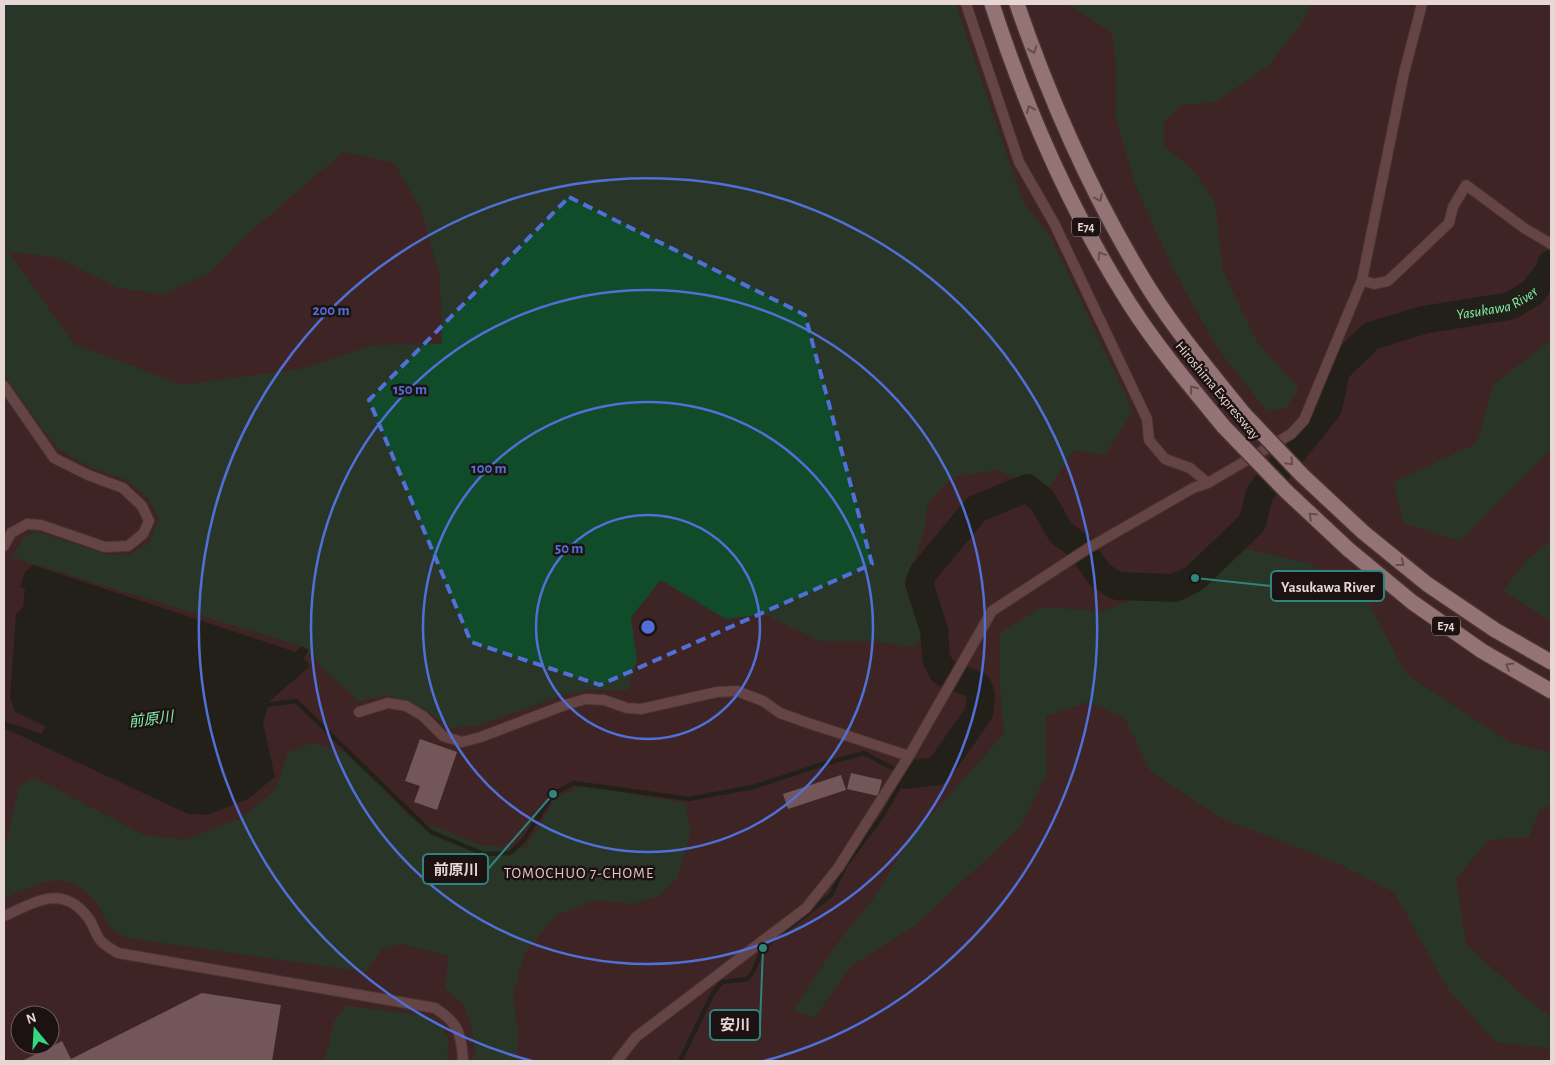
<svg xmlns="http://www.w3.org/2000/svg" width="1555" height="1065" viewBox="0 0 1555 1065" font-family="'Alegreya Sans','Noto Sans JP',sans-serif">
	<rect width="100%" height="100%" fill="#3e2525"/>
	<path fill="#104b2a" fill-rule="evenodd" d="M4,4H956L1023,202L1051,238L1133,411L1105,455L1074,450L1046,492L997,470L953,477L928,503L924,531L905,587L924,633L914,647L873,641H820L764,614L726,619L661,580L631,617L637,659L628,690H589L559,696L480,725L451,728L420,706L390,695L358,701L300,646L12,557L23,539L35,531L105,554L129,555L148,544L159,518L149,499L126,480L92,468L60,450L44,431L4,375ZM343,152L395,163L422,212L440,277L442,344L374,345L301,369L182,385L74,344L8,251L58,258L118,288L163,294L210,273L242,239Z
		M1068,4H1311L1304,20L1270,64L1216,102L1182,105L1163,123L1165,147L1194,171L1215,203L1223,271L1257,342L1299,389L1286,408L1267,411L1216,346L1172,267L1136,186L1116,119V60L1112,33Z
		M1551,340V449L1460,541L1403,523L1394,482L1477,443L1493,385Z
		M1551,540V621L1503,591L1527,560Z
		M1247,549L1308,563L1364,595L1407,675L1511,743L1551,753V806L1540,809L1529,837L1489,840L1456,878L1466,944L1517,991L1551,1017V1048L1496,1042L1448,989L1394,892L1333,861L1223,819L1151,772L1125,719L1088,702L1046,716L1047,773L1020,827L916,925L851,966L815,1017L793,1012L835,946L874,898L910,839L1004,734L1000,685V633L1042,607L1103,611L1172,584Z
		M312,743L347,753L411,817L481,845L524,849L537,830L555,798L584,786L685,803L691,831L677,878L661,895L633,904L597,900L555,916L524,954L513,996L518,1031L517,1061H471L476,1052L471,1025L464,1004L445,988L449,956L401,944L382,949L366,972L129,938C124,935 114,932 110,926C105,920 103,912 99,906C69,865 42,882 4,898V853L19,786L35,778L144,835L185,840L243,817L276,789L288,752Z
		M346,1006L427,1016L441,1026L448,1039L447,1061H325L334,1021Z"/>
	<path fill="#031c0d" d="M33,565L296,652L301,646L309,650L304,658L310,666L270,701L263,722L275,777L248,799L208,815L188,814L4,728V721L42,734L45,726L15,712L10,697L16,614L23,607L25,589L20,587L25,572Z"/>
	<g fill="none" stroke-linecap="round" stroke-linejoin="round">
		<path stroke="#031c0d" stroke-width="4.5" d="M265,705L296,701L431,832L484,854L510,853L524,840L553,794L574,783L689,799L753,787L823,764L864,753L892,768
			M680,1061L713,993L722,982L747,979L753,972L763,948L831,895L845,866L883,815L906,775L905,774"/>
		<path stroke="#031c0d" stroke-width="28" id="s1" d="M906,775L938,771L979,713L981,696L978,686L943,672L936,658L934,630L919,583L923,573L976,509L1027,488L1042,500L1061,533L1079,546L1100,575L1117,586L1175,588L1195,578L1252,523L1260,493L1328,408L1336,370L1371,336L1423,320L1510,306L1532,293L1550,270L1551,264"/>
	</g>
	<path fill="#b49394" d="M420,739L457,752L437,810L414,802L420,786L405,781Z
		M851,773L882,780L878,796L847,789Z
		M841,775L846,790L788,809L783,794Z
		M202,993L281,1005L272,1061H22L62,1041L71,1059Z"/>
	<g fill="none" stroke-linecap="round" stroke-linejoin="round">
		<g stroke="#594141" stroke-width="12">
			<path id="street" d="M966,4L1019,162L1054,223L1147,419L1149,440L1165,459L1190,468L1208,483
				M1362,280L1374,284L1388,281L1449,223L1453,207L1466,185L1524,228L1551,244
				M4,386L54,458L88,475L123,488L142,506L149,521L143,534L128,546L105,547L41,525L27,524L11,533L4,546
				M359,712L388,703L406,706L423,716L443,736L462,742L481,737L565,705L586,699L604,700L627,708L641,709L717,692L737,691L763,701L780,713L808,723L909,756
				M4,916C36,902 63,883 89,919C94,926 96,937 102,942C107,947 113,950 118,953L435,1008C458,1023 461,1032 463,1059L462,1061
				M617,1061L636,1037L806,908L838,868L909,756L992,611L1087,549L1193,488L1208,483L1291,434L1304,420L1362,280L1404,73L1422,4"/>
		</g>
		<g stroke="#594141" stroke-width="18">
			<path id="highway" d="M992,4C1026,109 1070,210 1129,303C1157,347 1191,387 1224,427
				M1017,4C1051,103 1094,200 1150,290C1178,334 1212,374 1244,414
				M1363,532L1427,584L1495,630L1551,662
				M1348,549L1412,602L1482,651L1551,691"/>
		</g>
		<use href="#street" stroke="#926b6b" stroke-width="10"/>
		<use href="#highway" stroke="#fad2d2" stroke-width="15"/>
		<g stroke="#594141" stroke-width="18" stroke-linecap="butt">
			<path id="highway-bridge" d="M1244,414L1302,475L1363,532
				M1224,427L1286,491L1348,549"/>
		</g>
		<use href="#highway-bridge" stroke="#fad2d2" stroke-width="15"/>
	</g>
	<defs><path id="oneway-chevron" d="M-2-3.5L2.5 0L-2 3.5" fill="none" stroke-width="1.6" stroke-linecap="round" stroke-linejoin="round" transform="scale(1.25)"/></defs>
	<g stroke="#977c7c">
		<use href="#oneway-chevron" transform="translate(1033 50) rotate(71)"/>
		<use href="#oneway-chevron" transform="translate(1030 109) rotate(-112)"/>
		<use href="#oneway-chevron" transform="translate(1099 198) rotate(64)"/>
		<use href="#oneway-chevron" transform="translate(1101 255) rotate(-121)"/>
		<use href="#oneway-chevron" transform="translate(1193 389) rotate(-129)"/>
		<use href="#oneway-chevron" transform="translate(1290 462) rotate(47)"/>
		<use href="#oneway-chevron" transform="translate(1312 516) rotate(-137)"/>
		<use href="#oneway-chevron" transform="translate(1401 563) rotate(38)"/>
		<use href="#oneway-chevron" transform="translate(1509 666) rotate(-150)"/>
	</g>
	<path d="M0 0H1555V1065H0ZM569,197L805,315L872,564L600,685L471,642L369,400Z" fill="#3e2525" fill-opacity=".55" fill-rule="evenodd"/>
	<path fill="none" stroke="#5070d8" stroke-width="4" stroke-dasharray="10 6" stroke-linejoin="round" d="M569,197L805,315L872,564L600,685L471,642L369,400Z"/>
	<g fill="none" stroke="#5070d8" stroke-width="2.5">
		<circle cx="648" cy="627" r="112"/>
		<circle cx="648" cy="627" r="225"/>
		<circle cx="648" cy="627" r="337"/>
		<path d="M532 1061A449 449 0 1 1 764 1061"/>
	</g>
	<g text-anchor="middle" stroke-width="5" stroke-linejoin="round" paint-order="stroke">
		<g fill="#1d1212" stroke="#aa9b9b" stroke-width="1">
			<rect x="1072" y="217.5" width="28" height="19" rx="4"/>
			<rect x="1432" y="616.5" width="28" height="19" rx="4"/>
		</g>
		<g font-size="12" font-weight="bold" fill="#e7d6d6">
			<text x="1086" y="231">E74</text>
			<text x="1446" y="630">E74</text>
		</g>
		<g font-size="14" fill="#e7d6d6" stroke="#1d1212">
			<text transform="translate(1218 390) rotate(50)" y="5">Hiroshima Expressway</text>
		</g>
		<g font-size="15" font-style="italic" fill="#82f2ab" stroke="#1d1212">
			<text dy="5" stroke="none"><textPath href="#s1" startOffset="1064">Yasukawa River</textPath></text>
			<text transform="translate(151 719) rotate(-7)" y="5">前原川</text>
		</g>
		<g font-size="15" letter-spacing="1" fill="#e7c5c5" stroke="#1d1212">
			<text x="579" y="878">TOMOCHUO 7-CHOME</text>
		</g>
	</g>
	<circle cx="648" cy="627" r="8" fill="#5070d8" stroke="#1d1212" stroke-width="2.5"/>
	<g font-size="15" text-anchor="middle" font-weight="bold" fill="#5070d8" stroke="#1d1212" stroke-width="5" stroke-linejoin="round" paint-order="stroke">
		<text x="331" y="315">200 m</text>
		<text x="410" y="394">150 m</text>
		<text x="489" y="473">100 m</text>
		<text x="569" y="553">50 m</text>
	</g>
	<path fill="none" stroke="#2f847e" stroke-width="2" d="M1195 578L1271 586M553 794L488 869M763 948L760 1025"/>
	<g fill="#2f847e" stroke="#1d1212" stroke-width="2">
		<circle cx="1195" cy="578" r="5"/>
		<circle cx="553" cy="794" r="5"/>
		<circle cx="763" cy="948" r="5"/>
	</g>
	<g fill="#1d1212" stroke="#2f847e" stroke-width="2">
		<rect x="1271" y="571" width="113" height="30" rx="5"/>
		<rect x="423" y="854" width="65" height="30" rx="5"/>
		<rect x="710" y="1010" width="50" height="30" rx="5"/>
	</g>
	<g font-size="15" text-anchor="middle" font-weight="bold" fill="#e7d6d6">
		<text x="1328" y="592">Yasukawa River</text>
		<text x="456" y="875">前原川</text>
		<text x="735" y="1030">安川</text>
	</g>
	<rect width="1555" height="1065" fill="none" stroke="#e7d6d6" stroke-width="10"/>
	<g transform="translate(35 1030) rotate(342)"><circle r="24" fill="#1d1212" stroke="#6e6060"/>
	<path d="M0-4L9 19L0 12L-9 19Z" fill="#35d881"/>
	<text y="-8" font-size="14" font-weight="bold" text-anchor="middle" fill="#e7d6d6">N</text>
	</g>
</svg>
